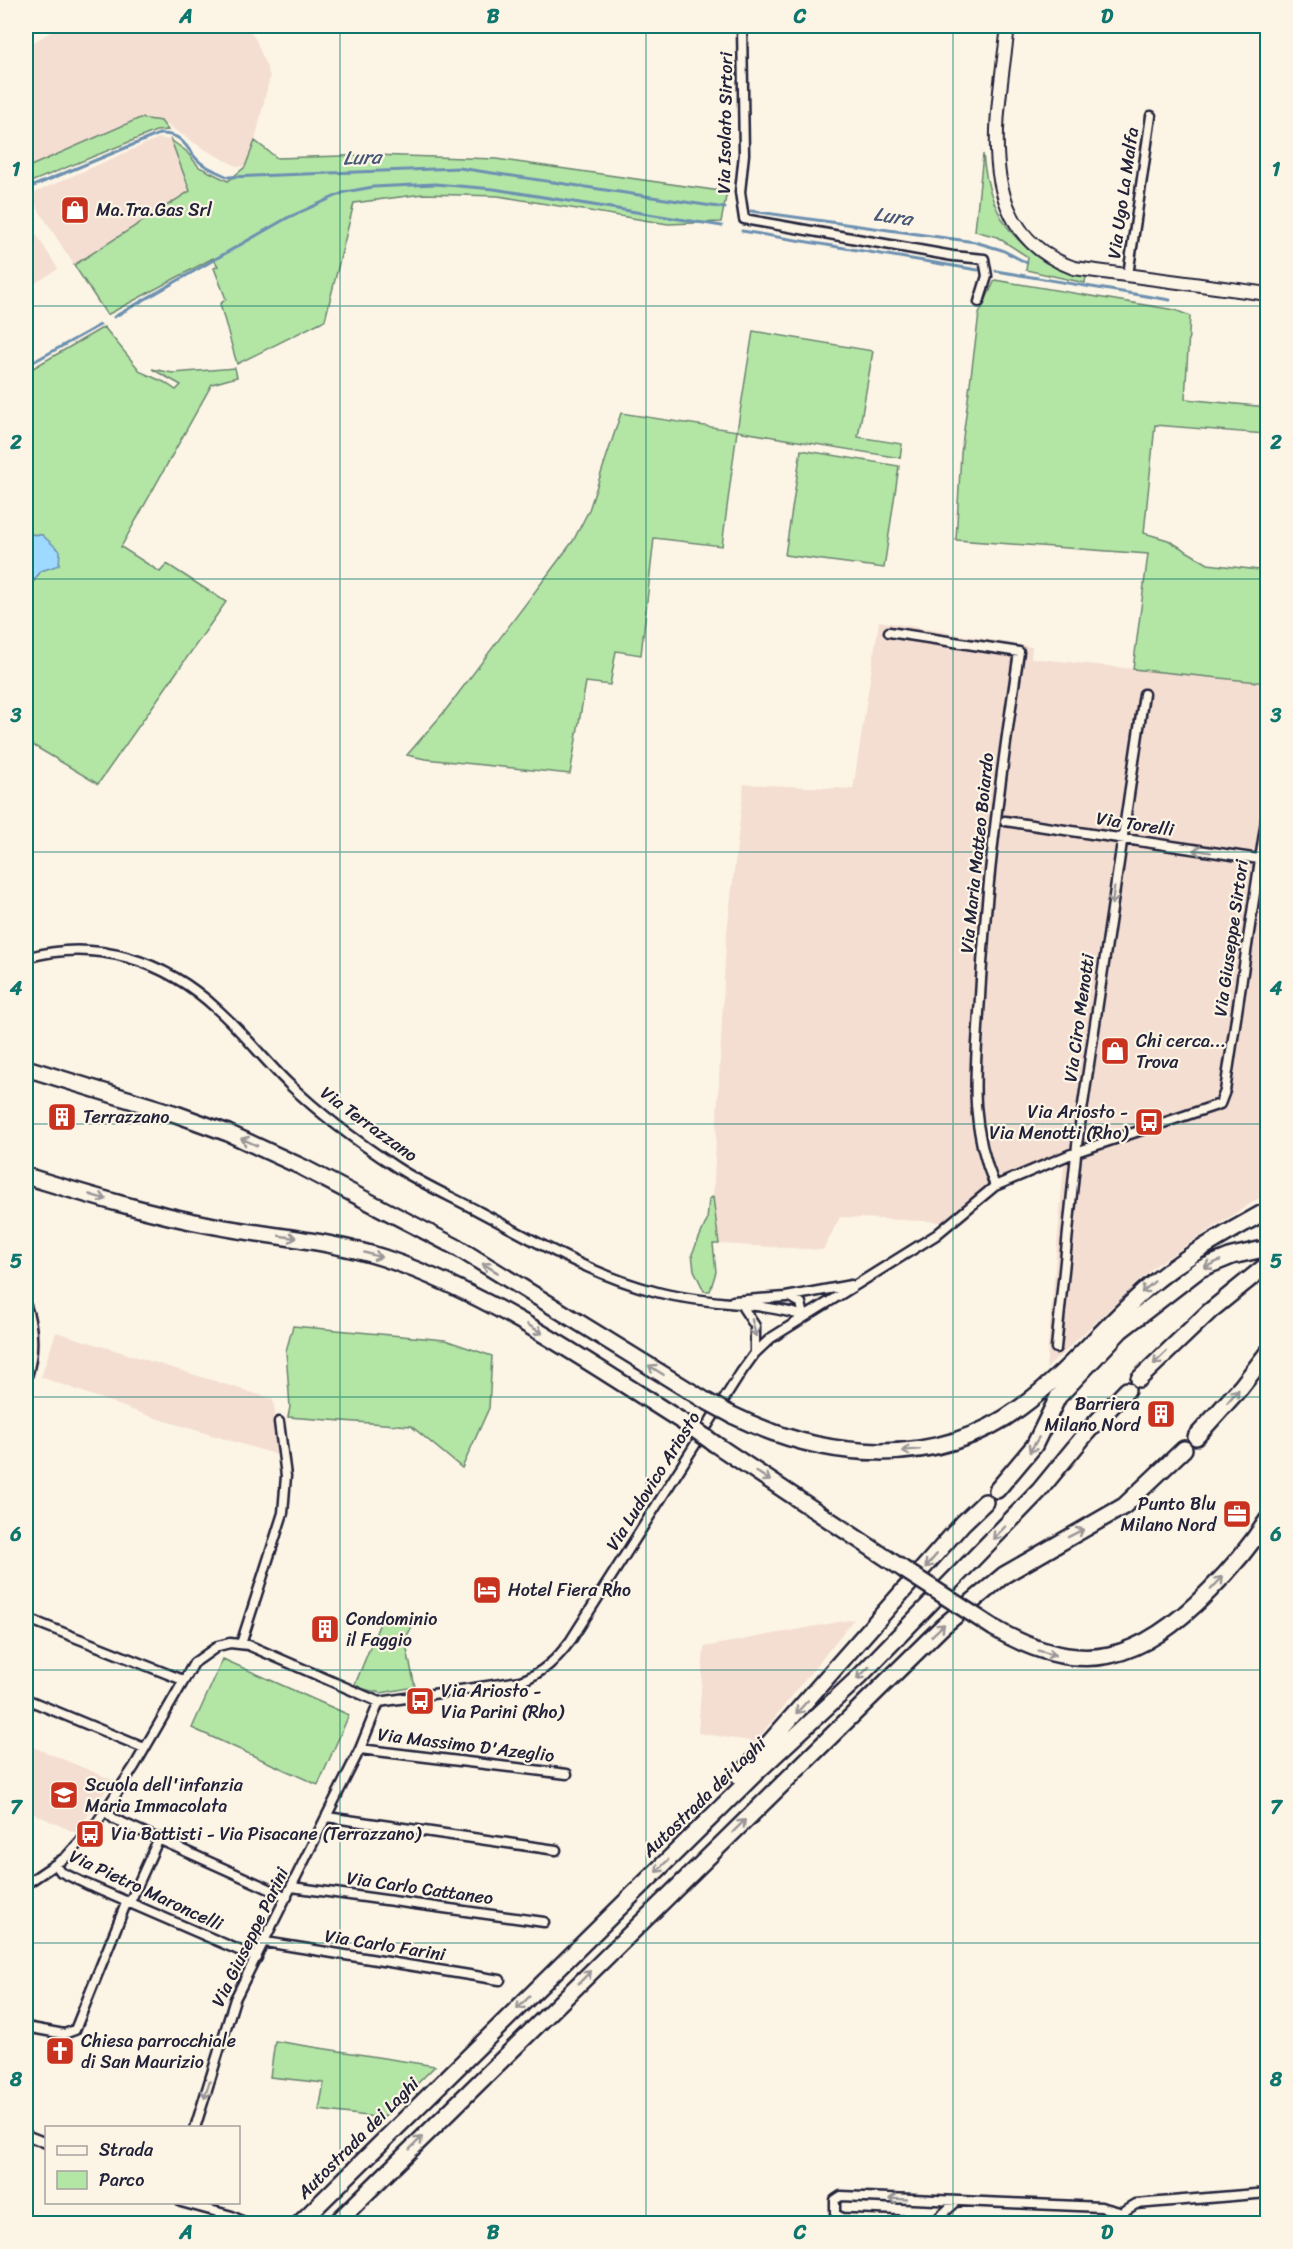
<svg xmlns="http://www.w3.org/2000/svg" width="1293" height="2249" viewBox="0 0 1293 2249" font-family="Sriracha,sans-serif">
	<rect width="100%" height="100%" fill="#fcf5e5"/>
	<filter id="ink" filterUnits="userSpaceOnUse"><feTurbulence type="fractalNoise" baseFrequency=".0167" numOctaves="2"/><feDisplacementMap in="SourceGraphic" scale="12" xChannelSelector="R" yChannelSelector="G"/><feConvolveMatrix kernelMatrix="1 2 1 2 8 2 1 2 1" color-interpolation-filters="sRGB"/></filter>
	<g filter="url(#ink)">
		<path fill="#f4ded2" d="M60,26H247L256,40L270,76L255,141L245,167L236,166L204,149L161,121L140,118L26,168V47Z
			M159,138L171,140L191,191L74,265L29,195Z
			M26,218L58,269L26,289Z
			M879,621L1032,647L1031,658L1267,683V1193L1156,1265L1046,1369L1064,1165L999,1191L962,1223L840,1217L823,1250L719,1244L713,1197L726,941L744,784L853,789Z
			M56,1332L273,1399L281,1456L149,1416L41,1377Z
			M854,1619L755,1742L698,1733L704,1647Z
			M26,1744L113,1780L76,1833L26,1810Z"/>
		<path fill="#b3e5a5" stroke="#6a8470" stroke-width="1.5" d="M140,118L161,121L168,130L156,131L26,184V168Z
			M171,140L186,151L199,167L228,181L245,167L255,141L277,158L373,155L496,159L727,192L721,222L668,224L498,196L423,194L354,203L325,320L237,364L220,304L226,299L214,268L218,266L213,258L107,315L74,265L190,191Z
			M983,154C989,221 1022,259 1086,276L1085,283L1026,270L1028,257L997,237L975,231Z
			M995,280L1175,310L1190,316L1185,399L1267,407L1265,434L1155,425L1144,533L1168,540L1208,564L1267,571V683L1133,669L1148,554L956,540L961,453L979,314Z
			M104,327L141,372L164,382L176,390L181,385L152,369L173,373L235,368L237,377L212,384L121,547L160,572L167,564L226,602L98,784L26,741V591L41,571L42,535L26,534V372Z
			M753,331L873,351L858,437L902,444L900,458L737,431L722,546L654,538L641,655L616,651L610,685L586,682L570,774L425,759L407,755L445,711L573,541L589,510L621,413L737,431Z
			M801,450L899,466L884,568L785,555Z
			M713,1197L719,1244H713L716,1272L710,1291H704L694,1270L692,1254L707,1220L709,1199Z
			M293,1326L445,1340L492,1356L489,1408L462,1468L411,1426L288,1417L290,1407L286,1351Z
			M384,1613L412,1626L405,1640L415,1687L381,1693L354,1687Z
			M223,1659L349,1715L318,1785L192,1728Z
			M275,2041L435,2066L383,2118L319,2110L324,2083L270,2077Z"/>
		<path fill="#9edaff" stroke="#6c90b1" stroke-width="1.5" d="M26,534L42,535L60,551L59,565L41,571L26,591Z"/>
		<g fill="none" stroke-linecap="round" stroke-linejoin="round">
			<path stroke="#6c90b1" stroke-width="3" d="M26,189L159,134C186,133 185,150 201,163C209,169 220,173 228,177L459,168L725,208
				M751,211L975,242L1002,250L1027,263
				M742,231L978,270
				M996,271L1170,300
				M114,317L287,218L345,192L373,187L435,184L494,189L722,226
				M26,366L100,325"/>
			<g stroke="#22223b" stroke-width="13">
				<path id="street" d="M742,26L744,154L740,192L744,219L953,256L984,259L987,276L979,302
					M1128,275L1151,116
					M889,632L1019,652C1002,767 986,881 980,997C976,1067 967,1119 995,1186
					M1005,821L1259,859
					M26,958C95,938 165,960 217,1009C243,1032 264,1060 289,1084C321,1115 359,1143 396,1167C422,1184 452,1197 480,1212C537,1242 594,1276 657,1292C705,1305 757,1301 804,1316
					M790,1297L801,1303L804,1316
					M733,1301L786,1297L851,1285
					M26,1306C35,1331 34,1355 26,1380
					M742,1306L755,1326V1353
					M1056,1348L1077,1145L1144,694
					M26,1618L183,1680
					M241,1644L283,1513L286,1476L279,1422
					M26,1699L144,1748
					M360,1749L567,1774
					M105,1811L114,1819L287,1897
					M327,1817L556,1850
					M56,1865L61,1872L86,1884L257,1958
					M26,1884L66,1857L98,1821L134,1767L194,1663L218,1646L230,1643L248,1645L379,1702L520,1681C542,1674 557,1659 571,1640L742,1371L755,1353L771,1338L936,1235L995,1186L1076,1152L1220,1104L1225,1091L1268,807
					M292,1887L544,1922
					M130,1902L159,1838
					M265,1942L500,1980
					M26,2027L64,2034L75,2030L127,1901
					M195,2128L235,1999L360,1749L379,1702
					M26,2135L46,2143
					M181,2202L232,2216L248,2224
					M956,2202L934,2222L841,2218L835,2213V2200L841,2196L1101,2207L1123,2213
					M1116,2224L1126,2210L1136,2204L1268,2193"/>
			</g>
			<g stroke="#22223b" stroke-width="16">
				<path id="secondary" d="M1008,26C999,111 968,230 1074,268L1268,294"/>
			</g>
			<g stroke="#22223b" stroke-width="20">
				<path id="highway" d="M26,1068L176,1114L228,1133L302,1167L458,1248L706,1401
					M26,1176C88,1195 151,1214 215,1226C272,1237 329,1240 384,1258C496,1296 592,1365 691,1427
					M1139,1379L1210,1311L1268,1264
					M732,1415C824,1460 935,1471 1021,1407C1066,1374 1101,1330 1143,1292C1180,1258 1224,1235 1268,1210
					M1196,1437L1241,1387L1268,1352
					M715,1444L903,1569
					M997,1490L1034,1446L1058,1397L1121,1330L1200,1269L1232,1256L1268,1248
					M994,1628C1082,1680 1141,1661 1210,1590C1231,1569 1251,1545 1268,1519
					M739,1777L963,1523L985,1502
					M299,2224L758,1771L859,1677L1039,1491L1089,1430L1127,1390
					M335,2224L942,1627L1004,1575L1124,1506L1184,1449"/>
			</g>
			<use href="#street" stroke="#fcf5e5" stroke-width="8"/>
			<use href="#secondary" stroke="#fcf5e5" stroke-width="12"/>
			<use href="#highway" stroke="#fcf5e5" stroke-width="15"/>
			<g stroke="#22223b" stroke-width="20" stroke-linecap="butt">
				<path id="highway-bridge" d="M706,1401L732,1415
					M691,1427L715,1444
					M903,1569L994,1628"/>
			</g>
			<use href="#highway-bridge" stroke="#fcf5e5" stroke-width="15"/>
		</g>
		<defs><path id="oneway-shaft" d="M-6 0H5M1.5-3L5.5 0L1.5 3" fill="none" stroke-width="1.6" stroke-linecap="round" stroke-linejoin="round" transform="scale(1.5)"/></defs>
		<g stroke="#9a9698">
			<use href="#oneway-shaft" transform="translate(1202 851) rotate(-171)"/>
			<use href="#oneway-shaft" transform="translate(1113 896) rotate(98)"/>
			<use href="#oneway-shaft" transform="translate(249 1142) rotate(-156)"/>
			<use href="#oneway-shaft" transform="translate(98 1197) rotate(16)"/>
			<use href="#oneway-shaft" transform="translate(288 1237) rotate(8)"/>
			<use href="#oneway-shaft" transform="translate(373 1255) rotate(16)"/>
			<use href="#oneway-shaft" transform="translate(1212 1264) rotate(156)"/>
			<use href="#oneway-shaft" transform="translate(490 1268) rotate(-149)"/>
			<use href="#oneway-shaft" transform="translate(1148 1287) rotate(139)"/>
			<use href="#oneway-shaft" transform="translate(754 1328) rotate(76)"/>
			<use href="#oneway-shaft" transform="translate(535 1329) rotate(31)"/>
			<use href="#oneway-shaft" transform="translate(1160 1358) rotate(136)"/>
			<use href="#oneway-shaft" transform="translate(656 1370) rotate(-148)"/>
			<use href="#oneway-shaft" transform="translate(1233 1396) rotate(-49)"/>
			<use href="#oneway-shaft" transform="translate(1034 1445) rotate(121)"/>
			<use href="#oneway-shaft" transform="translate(911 1450) rotate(175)"/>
			<use href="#oneway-shaft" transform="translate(763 1476) rotate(34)"/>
			<use href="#oneway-shaft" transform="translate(999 1533) rotate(134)"/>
			<use href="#oneway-shaft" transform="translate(1076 1533) rotate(-27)"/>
			<use href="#oneway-shaft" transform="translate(931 1561) rotate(130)"/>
			<use href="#oneway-shaft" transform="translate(1217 1583) rotate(-47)"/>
			<use href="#oneway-shaft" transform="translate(938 1630) rotate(-43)"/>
			<use href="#oneway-shaft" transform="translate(1047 1653) rotate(15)"/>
			<use href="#oneway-shaft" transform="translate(863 1673) rotate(135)"/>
			<use href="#oneway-shaft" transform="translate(802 1707) rotate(132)"/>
			<use href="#oneway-shaft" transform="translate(739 1826) rotate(-45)"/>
			<use href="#oneway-shaft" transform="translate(662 1866) rotate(135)"/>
			<use href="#oneway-shaft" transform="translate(585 1977) rotate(-45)"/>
			<use href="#oneway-shaft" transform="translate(523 2003) rotate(135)"/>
			<use href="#oneway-shaft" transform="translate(207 2090) rotate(107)"/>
			<use href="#oneway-shaft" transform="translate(416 2143) rotate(-45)"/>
			<use href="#oneway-shaft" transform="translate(898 2199) rotate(-177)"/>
		</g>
	</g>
	<path fill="none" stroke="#0f766e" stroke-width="1.5" stroke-opacity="0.55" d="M340,26V2224M646,26V2224M953,26V2224M26,306H1268M26,579H1268M26,852H1268M26,1124H1268M26,1397H1268M26,1670H1268M26,1943H1268"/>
	<defs>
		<g id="shop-square" transform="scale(1.5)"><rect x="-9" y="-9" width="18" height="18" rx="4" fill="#c8321e" stroke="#fcf5e5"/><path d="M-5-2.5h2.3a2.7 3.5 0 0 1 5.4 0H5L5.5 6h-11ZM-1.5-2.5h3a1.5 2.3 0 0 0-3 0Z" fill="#fff"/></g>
		<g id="building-square" transform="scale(1.5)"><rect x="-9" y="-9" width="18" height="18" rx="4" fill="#c8321e" stroke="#fcf5e5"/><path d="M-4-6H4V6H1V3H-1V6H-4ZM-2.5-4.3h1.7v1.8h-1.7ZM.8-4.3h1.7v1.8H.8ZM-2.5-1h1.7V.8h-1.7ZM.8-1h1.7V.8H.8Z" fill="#fff"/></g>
		<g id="bus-square" transform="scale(1.5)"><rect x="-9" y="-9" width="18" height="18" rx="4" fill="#c8321e" stroke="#fcf5e5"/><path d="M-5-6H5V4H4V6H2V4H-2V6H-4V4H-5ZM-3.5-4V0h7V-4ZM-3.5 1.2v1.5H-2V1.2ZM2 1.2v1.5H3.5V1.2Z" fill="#fff"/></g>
		<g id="office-square" transform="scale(1.5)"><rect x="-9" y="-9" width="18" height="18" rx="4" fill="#c8321e" stroke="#fcf5e5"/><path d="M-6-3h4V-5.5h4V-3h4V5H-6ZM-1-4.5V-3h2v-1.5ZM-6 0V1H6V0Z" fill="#fff"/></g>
		<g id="hotel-square" transform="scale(1.5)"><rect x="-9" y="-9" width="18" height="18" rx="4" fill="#c8321e" stroke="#fcf5e5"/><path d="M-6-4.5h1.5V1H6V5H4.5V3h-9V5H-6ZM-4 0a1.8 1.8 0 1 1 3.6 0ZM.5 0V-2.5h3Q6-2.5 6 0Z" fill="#fff"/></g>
		<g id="school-square" transform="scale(1.5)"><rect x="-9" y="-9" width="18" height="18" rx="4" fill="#c8321e" stroke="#fcf5e5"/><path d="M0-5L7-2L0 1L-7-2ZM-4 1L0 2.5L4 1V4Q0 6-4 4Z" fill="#fff"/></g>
		<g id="church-square" transform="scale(1.5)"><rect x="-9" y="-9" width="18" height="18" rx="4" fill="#c8321e" stroke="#fcf5e5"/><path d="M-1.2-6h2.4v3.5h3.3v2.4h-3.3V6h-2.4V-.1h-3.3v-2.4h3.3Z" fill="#fff"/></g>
	</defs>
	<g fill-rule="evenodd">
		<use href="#shop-square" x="75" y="210"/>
		<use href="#shop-square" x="1115" y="1051"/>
		<use href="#building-square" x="62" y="1117"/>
		<use href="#bus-square" x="1149" y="1122"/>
		<use href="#building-square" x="1161" y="1414"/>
		<use href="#office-square" x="1237" y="1514"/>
		<use href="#hotel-square" x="487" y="1590"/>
		<use href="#building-square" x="325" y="1629"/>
		<use href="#bus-square" x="420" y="1701"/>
		<use href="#school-square" x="64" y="1795"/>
		<use href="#bus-square" x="90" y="1834"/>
		<use href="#church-square" x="60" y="2051"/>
	</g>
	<g text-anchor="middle" stroke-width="4.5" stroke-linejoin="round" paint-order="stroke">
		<g font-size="18" fill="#22223b" stroke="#fcf5e5">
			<text transform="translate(725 123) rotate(-89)" y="6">Via Isolato Sirtori</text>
			<text transform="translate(1123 193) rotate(-82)" y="6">Via Ugo La Malfa</text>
			<text transform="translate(1135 824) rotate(9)" y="6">Via Torelli</text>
			<text transform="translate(977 853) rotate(-84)" y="6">Via Maria Matteo Boiardo</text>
			<text transform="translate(1231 938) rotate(-82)" y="6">Via Giuseppe Sirtori</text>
			<text transform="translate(1079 1018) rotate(-82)" y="6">Via Ciro Menotti</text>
			<text transform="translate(369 1124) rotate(36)" y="6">Via Terrazzano</text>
			<text transform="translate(653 1481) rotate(-58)" y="6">Via Ludovico Ariosto</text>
			<text transform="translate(466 1745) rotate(7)" y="6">Via Massimo D'Azeglio</text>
			<text transform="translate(704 1797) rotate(-44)" y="6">Autostrada dei Laghi</text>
			<text transform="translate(420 1888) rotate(8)" y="6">Via Carlo Cattaneo</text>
			<text transform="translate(146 1890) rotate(25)" y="6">Via Pietro Maroncelli</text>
			<text transform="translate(250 1937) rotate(-64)" y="6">Via Giuseppe Parini</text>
			<text transform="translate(385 1945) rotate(9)" y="6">Via Carlo Farini</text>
			<text transform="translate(358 2138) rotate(-45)" y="6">Autostrada dei Laghi</text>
		</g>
		<g font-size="18" fill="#22223b" stroke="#fcf5e5" text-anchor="start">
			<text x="96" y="216">Ma.Tra.Gas Srl</text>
			<text x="1136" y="1047">Chi cerca...<tspan x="1136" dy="21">Trova</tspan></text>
			<text x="1128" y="1118" text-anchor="end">Via Ariosto -<tspan x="1128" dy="21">Via Menotti (Rho)</tspan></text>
			<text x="83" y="1123">Terrazzano</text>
			<text x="1140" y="1410" text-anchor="end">Barriera<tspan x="1140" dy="21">Milano Nord</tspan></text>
			<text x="1216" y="1510" text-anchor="end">Punto Blu<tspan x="1216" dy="21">Milano Nord</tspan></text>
			<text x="508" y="1596">Hotel Fiera Rho</text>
			<text x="346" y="1625">Condominio<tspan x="346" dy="21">il Faggio</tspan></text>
			<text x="441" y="1697">Via Ariosto -<tspan x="441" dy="21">Via Parini (Rho)</tspan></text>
			<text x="85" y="1791">Scuola dell'infanzia<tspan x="85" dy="21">Maria Immacolata</tspan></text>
			<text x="111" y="1840">Via Battisti - Via Pisacane (Terrazzano)</text>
			<text x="81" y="2047">Chiesa parrocchiale<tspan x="81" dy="21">di San Maurizio</tspan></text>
		</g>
		<g font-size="20" font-style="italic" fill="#475976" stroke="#fcf5e5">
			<text transform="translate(362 157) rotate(-2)" y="7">Lura</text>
			<text transform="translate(893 216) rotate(8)" y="7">Lura</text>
		</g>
	</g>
	<rect width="1293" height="2249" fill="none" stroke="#fcf5e5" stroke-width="66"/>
	<rect x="45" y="2126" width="195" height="78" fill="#fcf5e5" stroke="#a5a1a1" stroke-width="1.5"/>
	<rect x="57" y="2146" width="30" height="9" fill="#fcf5e5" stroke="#a5a1a1" stroke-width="1.5"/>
	<text x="99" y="2156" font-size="18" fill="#22223b">Strada</text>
	<rect x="57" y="2171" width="30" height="18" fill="#b3e5a5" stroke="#a5a1a1" stroke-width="1.5"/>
	<text x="99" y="2186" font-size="18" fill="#22223b">Parco</text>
	<rect x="33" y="33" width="1227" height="2183" fill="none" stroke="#0f766e" stroke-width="2"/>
	<g font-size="20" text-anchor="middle" font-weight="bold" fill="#0f766e">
		<text x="186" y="23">A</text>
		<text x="493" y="23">B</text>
		<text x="800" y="23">C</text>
		<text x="1107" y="23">D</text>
		<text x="16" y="176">1</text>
		<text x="1276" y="176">1</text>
		<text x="16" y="449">2</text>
		<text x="1276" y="449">2</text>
		<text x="16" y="722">3</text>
		<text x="1276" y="722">3</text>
		<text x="16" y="995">4</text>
		<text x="1276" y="995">4</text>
		<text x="16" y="1268">5</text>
		<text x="1276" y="1268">5</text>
		<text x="16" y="1541">6</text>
		<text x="1276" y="1541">6</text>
		<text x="16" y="1814">7</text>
		<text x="1276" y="1814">7</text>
		<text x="16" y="2086">8</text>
		<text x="1276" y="2086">8</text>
		<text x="186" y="2239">A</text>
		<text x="493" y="2239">B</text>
		<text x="800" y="2239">C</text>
		<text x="1107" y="2239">D</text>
	</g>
</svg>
